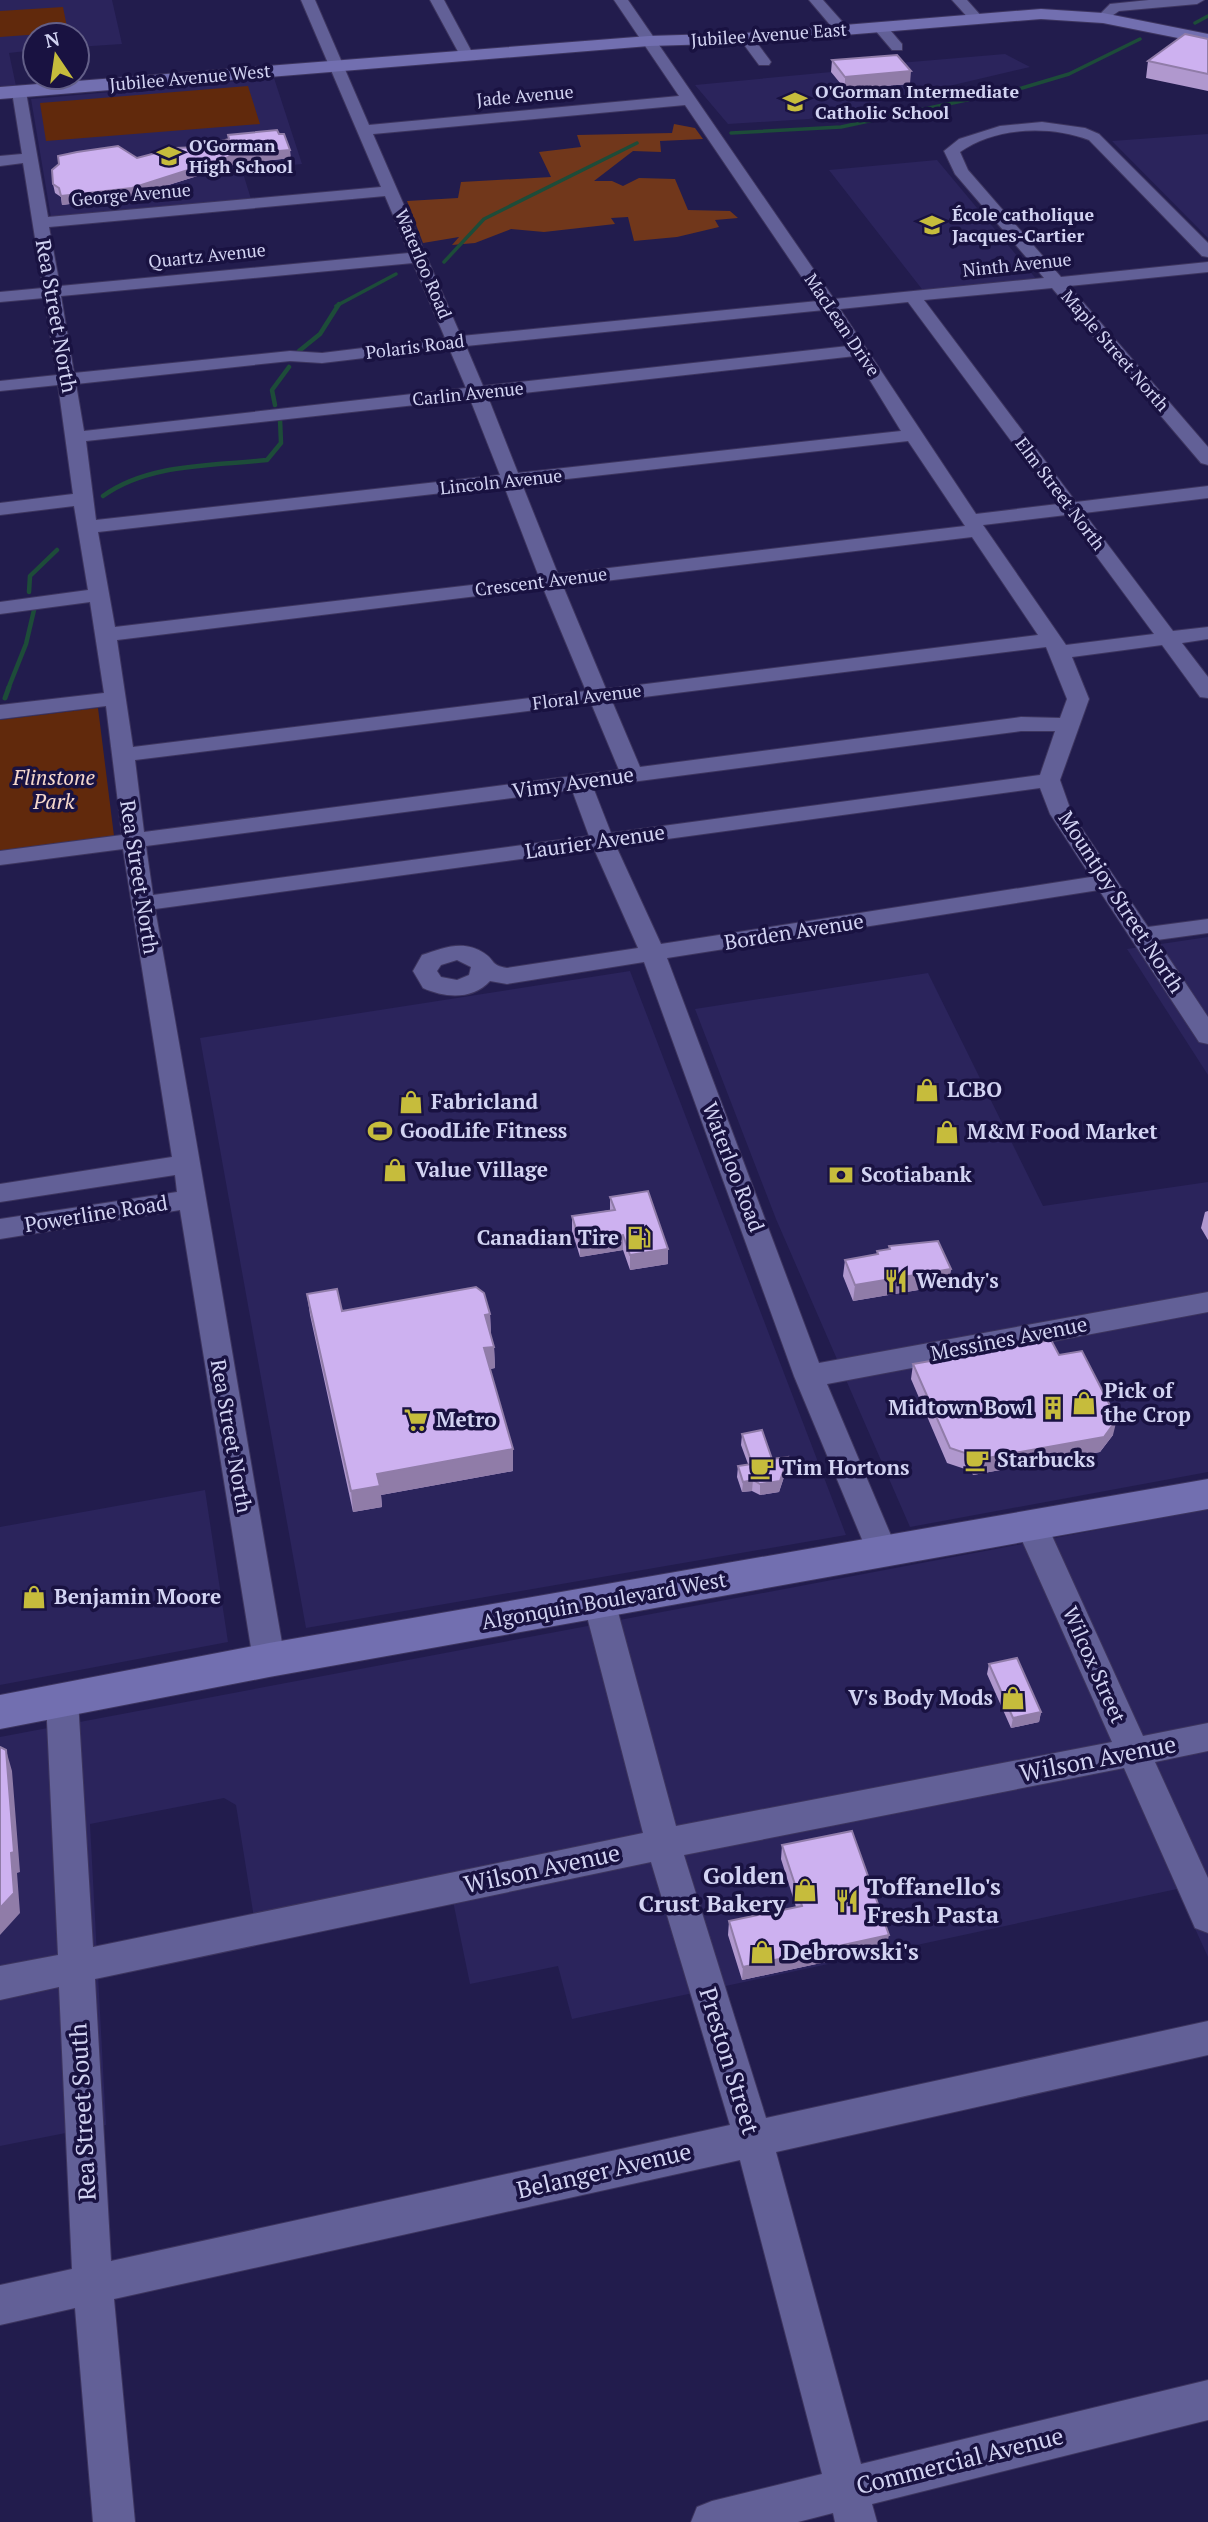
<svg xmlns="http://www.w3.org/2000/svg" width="1208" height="2522" viewBox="0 0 1208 2522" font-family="'PT Serif',serif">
	<rect width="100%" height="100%" fill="#221c4d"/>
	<path fill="#2b245c" d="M0,0H112L122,44L77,47V35H35V50L9,53L16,86L0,87Z
		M1005,54L1030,67L809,119L728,124L695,85L842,71L840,68Z
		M274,78L302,164L242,170L251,199L51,217L31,99Z
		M1208,134V238L1112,141Z
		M937,160L1038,281L925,293L829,170Z
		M1208,937V1075L1127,949Z
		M630,971L846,1535L306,1628L200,1038Z
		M928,973L1043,1206L1208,1182V1472L910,1527L776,1219L695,1009Z
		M205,1490L228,1642L0,1685V1527Z
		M1208,1509V1957L1177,1889L572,2019L558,1966L470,1984L453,1901L258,1943L236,1805L224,1798L90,1824L106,2125L0,2146V1737Z"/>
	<path fill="#61290c" d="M63,7L68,32L0,37V11Z
		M248,86L260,124L46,141L40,103Z
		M98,708L114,836L0,852V720Z"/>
	<path fill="#71371b" d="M674,124L695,128L703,139L660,141L661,152L633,151L594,181H612L623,186L639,178L675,179L688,210L730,211L738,218L715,220L719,227L677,237L634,241L628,217L611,218L615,224L544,232L511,229L475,243L452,245L459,237L423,243L407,201L458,198L461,182L551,177L539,152L581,147L577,135L672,133Z"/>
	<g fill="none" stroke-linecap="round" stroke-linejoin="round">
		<path stroke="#1d4c39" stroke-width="3.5" d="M1195,23L1208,16
			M731,133L841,127L1022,88L1069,74L1140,39
			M444,262L484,219L637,143
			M336,306L396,274"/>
		<path stroke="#1d4c39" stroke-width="4.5" d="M299,351L320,334L339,304
			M275,405L272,390L289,367
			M103,496C148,463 213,466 267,460L281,443L280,419
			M29,592L30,576L57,550
			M8,689L26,644L34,610"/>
		<path stroke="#1d4c39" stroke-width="5" d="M5,698L9,687"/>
		<g stroke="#3d355f" stroke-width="2">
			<path id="minor" d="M301,0H315L369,125L679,96L614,0H628L834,299L1044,278L955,174L944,151L959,139L1000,126L1042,122L1085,128L1099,134L1208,243V257L1202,256L1089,140C1049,125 995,127 960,152L968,170L1061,277L1208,262V272L1069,286L1208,447V465L1201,463L1052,288L924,300L1076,502L1208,486V498L1084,513L1173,631L1208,627V639L1182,643L1208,677V698L1200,697L1162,645L1072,657L1089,699L1060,780L1072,814L1148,927L1208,919V933L1157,940L1208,1017V1044L1199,1042L1099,890L667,958L819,1363L1208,1292V1312L827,1384L898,1552L893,1561L882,1564L871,1561L794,1376L644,962L507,984L490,981C473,1000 445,998 423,988L413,971L422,955C443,948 464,939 484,953C496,961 490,965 507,968L638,948L594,849L155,909C201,1159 241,1410 285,1660L281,1669L269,1673L257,1669L253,1660L180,1210L0,1239V1219L177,1192L175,1175L0,1202V1184L172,1157L123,849L0,865V851L122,835L106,706L0,719V705L104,693L90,602L0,614V602L88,590L74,506L0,515V503L73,494L58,385L0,391V381L57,375L44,298L0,302V292L43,288L23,163L0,166V156L22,154L12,92L19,88L26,92L48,217L381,187ZM685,105L818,301L461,336L373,134ZM385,196L409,253L60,286L49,227ZM413,263L445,338L322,353L290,351L74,373L61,296ZM908,302L1058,504L976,514L840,309ZM824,310L848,346L483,386L466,346ZM449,348L466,388L84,431L76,384L290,361L322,363ZM855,356L901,431L518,473L488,397ZM470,399L500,475L96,520L86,441ZM908,441L965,526L558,574L522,484ZM504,486L539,577L115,627L98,532ZM1066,515L1154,634L1066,645L983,525ZM972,537L1038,635L606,689L563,586ZM543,588L586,691L133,747L117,640ZM1046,647L1067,699L1060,718L1021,717L640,767L612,701ZM591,703L619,770L144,832L135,760ZM1021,731H1055L1040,775L611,833L593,787ZM1040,788L1050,814L1091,877L661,944L616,846ZM572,790L589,836L153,895L146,846ZM457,960L471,967L469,975L457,980L441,977L437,971L441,965Z
				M430,0H444L474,56L472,59H462Z
				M809,0H823L847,27V33H837Z
				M952,0H967L983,18L981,21H971Z
				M1149,0H1204L1197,4L1119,11L1103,22L1096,18L1110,4Z
				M880,23L885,24L902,44V50H892L875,30V24Z
				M746,34L751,35L769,59L771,62L769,65H759L739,38L741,35Z
				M1032,1515L1043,1518L1048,1527L1143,1736L1208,1723V1751L1155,1762L1208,1878V1933L1195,1928L1124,1768L684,1855L766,2118L1208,2021V2055L776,2152L861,2464L1208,2380V2420L872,2504L877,2522H835L833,2513L798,2522H691L697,2507L712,2501L822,2474L740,2160L114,2299L135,2522H93L75,2308L0,2325V2285L72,2269L59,1987L0,2000V1966L58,1955L46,1700L50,1690L62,1686L74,1690L78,1700L93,1947L643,1833L583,1601L588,1592L599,1588L610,1592L615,1601L676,1826L1112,1742L1016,1527L1021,1518ZM651,1862L730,2125L111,2261L95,1979Z"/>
		</g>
		<g stroke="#3d355f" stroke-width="2">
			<path id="major" d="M1041,9L1103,13L1208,34V44L1103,23L1041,19L746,43L649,46L0,99V87L649,36L746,33Z
				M1208,1479V1509L269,1677L0,1729V1695L269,1643Z"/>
		</g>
		<use href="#minor" fill="#626097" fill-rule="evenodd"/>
		<use href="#major" fill="#726fb0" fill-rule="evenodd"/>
	</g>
	<path fill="#b098ce" d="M1208,39V91L1146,78L1148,61Z
		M832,60L910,84L845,89L831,72Z
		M228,135L291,158L236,164L133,196L62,205L61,197L55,193L53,184L137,158L199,147L228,139Z
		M610,1197L668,1264L630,1270L623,1250L580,1257L572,1231V1216L610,1210Z
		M1208,1211V1240L1201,1228L1205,1212Z
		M889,1246L951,1269L948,1285L853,1301L843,1276L845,1260L877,1255V1251L889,1249Z
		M307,1294L342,1311L490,1314L491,1336L494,1347L495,1368L490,1369L513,1449V1471L381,1495L382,1507L353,1512L310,1315Z
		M1059,1355L1113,1435L1100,1452L973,1475L971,1471L947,1463L911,1379L913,1364Z
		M742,1434L772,1459L787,1468L779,1492L760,1495L752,1491L742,1492L737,1477L738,1466L748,1464L741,1445Z
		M989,1664L1041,1712L1039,1722L1011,1728L987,1674Z
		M782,1845L886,1949L742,1980L728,1935L729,1921L796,1907L781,1859Z"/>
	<path fill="#907ca8" d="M911,71L910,84L845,89V77Z
		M290,150L291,158L236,164L133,196L62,205L61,196L235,155Z
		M623,1235V1250L580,1257V1242Z
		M668,1249V1264L630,1270V1255Z
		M951,1269L948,1285L853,1301L855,1285Z
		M490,1314L491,1335L486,1336L485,1315Z
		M494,1347L495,1368L485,1370L484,1348Z
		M1117,1419L1113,1435L1100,1452L973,1475L976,1460Z
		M513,1449V1471L381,1495L382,1507L353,1512L351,1491L377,1474Z
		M788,1457L787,1468L779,1492L760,1495V1484Z
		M753,1480L752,1491L742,1492L743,1482Z
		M1041,1712L1039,1722L1011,1728L1013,1718Z
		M6,1750L12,1771L20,1872L17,1873L20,1913L0,1935V1908L11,1853Z
		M889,1935L886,1949L742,1980L743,1967Z"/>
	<path fill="#cdb1f0" stroke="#907ca8" stroke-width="2" d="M1185,34L1208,39V74L1148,61Z
		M897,55L911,71L845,77L832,60Z
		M277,130L279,134H284L290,150L235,155L132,188L61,196L59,188L53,184L52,170L59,164L58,156L77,152L118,146L137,158L175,148L199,147L229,139L228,135Z
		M648,1191L668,1249L630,1255L623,1235L580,1242L572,1216L615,1210L610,1197Z
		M938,1241L951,1269L855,1285L845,1260L878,1254L877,1251L890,1249L889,1246Z
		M476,1287L484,1293L490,1314L485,1315L494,1347L484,1348L513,1449L377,1474L380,1486L351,1491L307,1294L337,1289L342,1311Z
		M1051,1340L1059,1355L1082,1351L1117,1419L1104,1437L976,1460L974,1456L950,1448L913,1364Z
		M762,1430L772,1459L788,1457L780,1481L760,1484L753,1480L743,1482L738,1466L752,1464L742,1434Z
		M1017,1658L1041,1712L1013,1718L989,1664Z
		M0,1747L6,1750L14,1852L11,1853L14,1893L0,1908Z
		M852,1831L889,1935L743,1967L729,1921L802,1906L782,1845Z"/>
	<defs>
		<g id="school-bare" transform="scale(1.89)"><path d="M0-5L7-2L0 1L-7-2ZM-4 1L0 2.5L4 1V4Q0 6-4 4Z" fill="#c6bc3c" stroke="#191241" stroke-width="2.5" paint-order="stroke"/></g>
		<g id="shop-bare" transform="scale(1.89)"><path d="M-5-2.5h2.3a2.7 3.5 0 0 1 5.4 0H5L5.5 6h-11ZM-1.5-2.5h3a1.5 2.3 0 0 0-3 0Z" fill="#c6bc3c" stroke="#191241" stroke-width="2.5" paint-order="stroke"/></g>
		<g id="stadium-bare" transform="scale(1.89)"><path d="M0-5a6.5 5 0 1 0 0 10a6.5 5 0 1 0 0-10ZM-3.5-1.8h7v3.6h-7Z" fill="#c6bc3c" stroke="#191241" stroke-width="2.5" paint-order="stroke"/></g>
		<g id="bank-bare" transform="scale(1.89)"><path d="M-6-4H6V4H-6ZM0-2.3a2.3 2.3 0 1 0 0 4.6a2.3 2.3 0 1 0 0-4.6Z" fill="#c6bc3c" stroke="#191241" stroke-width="2.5" paint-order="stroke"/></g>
		<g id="fuel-bare" transform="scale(1.89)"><path d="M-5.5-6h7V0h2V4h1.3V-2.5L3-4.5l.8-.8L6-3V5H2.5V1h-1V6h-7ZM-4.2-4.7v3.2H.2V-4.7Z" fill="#c6bc3c" stroke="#191241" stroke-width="2.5" paint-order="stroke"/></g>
		<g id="restaurant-bare" transform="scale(1.89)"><path d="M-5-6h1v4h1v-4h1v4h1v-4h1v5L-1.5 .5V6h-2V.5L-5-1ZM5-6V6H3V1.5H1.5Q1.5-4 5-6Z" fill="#c6bc3c" stroke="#191241" stroke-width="2.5" paint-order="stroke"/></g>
		<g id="building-bare" transform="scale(1.89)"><path d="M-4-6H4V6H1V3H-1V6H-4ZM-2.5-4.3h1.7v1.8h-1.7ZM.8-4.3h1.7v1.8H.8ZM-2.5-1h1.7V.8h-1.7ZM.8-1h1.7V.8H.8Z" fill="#c6bc3c" stroke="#191241" stroke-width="2.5" paint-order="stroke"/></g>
		<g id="supermarket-bare" transform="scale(1.89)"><path d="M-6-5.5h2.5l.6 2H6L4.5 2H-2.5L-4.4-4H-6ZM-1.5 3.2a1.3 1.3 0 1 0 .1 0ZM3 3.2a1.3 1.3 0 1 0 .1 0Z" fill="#c6bc3c" stroke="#191241" stroke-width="2.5" paint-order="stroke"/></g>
		<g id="cafe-bare" transform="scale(1.89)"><path d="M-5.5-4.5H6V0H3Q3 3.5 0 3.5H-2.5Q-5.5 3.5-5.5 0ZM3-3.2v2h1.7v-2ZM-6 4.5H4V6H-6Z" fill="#c6bc3c" stroke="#191241" stroke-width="2.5" paint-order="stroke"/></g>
	</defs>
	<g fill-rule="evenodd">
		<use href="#school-bare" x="795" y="102"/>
		<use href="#school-bare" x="169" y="156"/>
		<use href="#school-bare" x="932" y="225"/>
		<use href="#shop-bare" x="927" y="1090"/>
		<use href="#shop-bare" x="411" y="1102"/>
		<use href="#stadium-bare" x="380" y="1131"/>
		<use href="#shop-bare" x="947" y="1132"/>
		<use href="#shop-bare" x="395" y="1170"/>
		<use href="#bank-bare" x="841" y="1175"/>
		<use href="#fuel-bare" x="639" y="1238"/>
		<use href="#restaurant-bare" x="896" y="1281"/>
		<use href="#shop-bare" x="1084" y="1403"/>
		<use href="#building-bare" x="1053" y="1408"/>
		<use href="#supermarket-bare" x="416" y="1420"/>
		<use href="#cafe-bare" x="977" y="1460"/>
		<use href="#cafe-bare" x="762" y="1468"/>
		<use href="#shop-bare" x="34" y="1597"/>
		<use href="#shop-bare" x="1013" y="1698"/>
		<use href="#shop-bare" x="805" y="1890"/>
		<use href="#restaurant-bare" x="847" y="1901"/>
		<use href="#shop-bare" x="762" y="1952"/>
	</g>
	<g text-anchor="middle" stroke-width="7" stroke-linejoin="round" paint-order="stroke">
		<g font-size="18" fill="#d2d3f2" stroke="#191241">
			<text transform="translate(769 35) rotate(-4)" y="6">Jubilee Avenue East</text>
			<text transform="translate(190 78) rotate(-5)" y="6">Jubilee Avenue West</text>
			<text transform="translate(525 96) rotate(-5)" y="6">Jade Avenue</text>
			<text transform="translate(131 195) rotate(-5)" y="6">George Avenue</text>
			<text transform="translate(207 256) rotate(-6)" y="6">Quartz Avenue</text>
			<text transform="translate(423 264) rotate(67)" y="6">Waterloo Road</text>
			<text transform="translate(1017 265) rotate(-6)" y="6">Ninth Avenue</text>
			<text transform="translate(842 325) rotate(56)" y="6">MacLean Drive</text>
			<text transform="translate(415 347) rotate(-7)" y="6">Polaris Road</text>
			<text transform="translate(1115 351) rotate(49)" y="6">Maple Street North</text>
			<text transform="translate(468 394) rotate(-6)" y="6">Carlin Avenue</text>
			<text transform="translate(501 482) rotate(-6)" y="6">Lincoln Avenue</text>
			<text transform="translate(1060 494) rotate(53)" y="6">Elm Street North</text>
			<text transform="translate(541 582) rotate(-7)" y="6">Crescent Avenue</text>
			<text transform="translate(587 697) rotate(-7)" y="6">Floral Avenue</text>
		</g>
		<g font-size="18" font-weight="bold" fill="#d2d3f2" stroke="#191241" text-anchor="start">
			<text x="815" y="98">O'Gorman Intermediate<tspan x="815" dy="21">Catholic School</tspan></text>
			<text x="189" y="152">O'Gorman<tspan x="189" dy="21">High School</tspan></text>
			<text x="952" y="221">École catholique<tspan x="952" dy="21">Jacques-Cartier</tspan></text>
		</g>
		<g font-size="21" fill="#d2d3f2" stroke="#191241">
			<text transform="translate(56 316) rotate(80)" y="7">Rea Street North</text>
			<text transform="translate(573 783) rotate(-8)" y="7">Vimy Avenue</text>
			<text transform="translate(595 842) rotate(-8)" y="7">Laurier Avenue</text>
			<text transform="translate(139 877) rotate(81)" y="7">Rea Street North</text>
			<text transform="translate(1121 902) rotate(57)" y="7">Mountjoy Street North</text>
			<text transform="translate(794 932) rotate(-9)" y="7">Borden Avenue</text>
			<text transform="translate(733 1167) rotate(69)" y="7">Waterloo Road</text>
			<text transform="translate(96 1214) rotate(-9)" y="7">Powerline Road</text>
			<text transform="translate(1009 1339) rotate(-11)" y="7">Messines Avenue</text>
			<text transform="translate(231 1436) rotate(80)" y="7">Rea Street North</text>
			<text transform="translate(604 1601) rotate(-10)" y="7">Algonquin Boulevard West</text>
			<text transform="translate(1094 1665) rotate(66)" y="7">Wilcox Street</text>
		</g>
		<g font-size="21" font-style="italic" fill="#f4d7cb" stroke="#191241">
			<text x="54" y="785">Flinstone<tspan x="54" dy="24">Park</tspan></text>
		</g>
		<g font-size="21" font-weight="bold" fill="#d2d3f2" stroke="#191241" text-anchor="start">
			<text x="947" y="1097">LCBO</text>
			<text x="431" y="1109">Fabricland</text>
			<text x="400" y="1138">GoodLife Fitness</text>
			<text x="967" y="1139">M&amp;M Food Market</text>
			<text x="415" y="1177">Value Village</text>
			<text x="861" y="1182">Scotiabank</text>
			<text x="619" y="1245" text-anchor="end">Canadian Tire</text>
			<text x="916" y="1288">Wendy's</text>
			<text x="1104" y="1398">Pick of<tspan x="1104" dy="24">the Crop</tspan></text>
			<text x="1033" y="1415" text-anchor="end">Midtown Bowl</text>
			<text x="436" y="1427">Metro</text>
			<text x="997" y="1467">Starbucks</text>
			<text x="782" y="1475">Tim Hortons</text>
			<text x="54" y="1604">Benjamin Moore</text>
			<text x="993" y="1705" text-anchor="end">V's Body Mods</text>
		</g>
		<g font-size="24" fill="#d2d3f2" stroke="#191241">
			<text transform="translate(1098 1759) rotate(-11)" y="8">Wilson Avenue</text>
			<text transform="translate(542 1869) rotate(-12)" y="8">Wilson Avenue</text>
			<text transform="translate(729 2061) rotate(73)" y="8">Preston Street</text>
			<text transform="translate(83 2112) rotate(-93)" y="8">Rea Street South</text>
			<text transform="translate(604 2171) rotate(-13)" y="8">Belanger Avenue</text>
			<text transform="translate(960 2461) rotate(-14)" y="8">Commercial Avenue</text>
		</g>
		<g font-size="24" font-weight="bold" fill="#d2d3f2" stroke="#191241" text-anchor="start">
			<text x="785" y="1884" text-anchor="end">Golden<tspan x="785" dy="28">Crust Bakery</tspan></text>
			<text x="867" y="1895">Toffanello's<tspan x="867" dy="28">Fresh Pasta</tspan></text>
			<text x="782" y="1960">Debrowski's</text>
		</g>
	</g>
	<g transform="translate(56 56) rotate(347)"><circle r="33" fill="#191241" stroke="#635f88" stroke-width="2"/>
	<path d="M0-5L12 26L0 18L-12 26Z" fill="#c6bc3c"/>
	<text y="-10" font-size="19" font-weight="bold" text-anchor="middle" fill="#d2d3f2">N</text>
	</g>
</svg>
